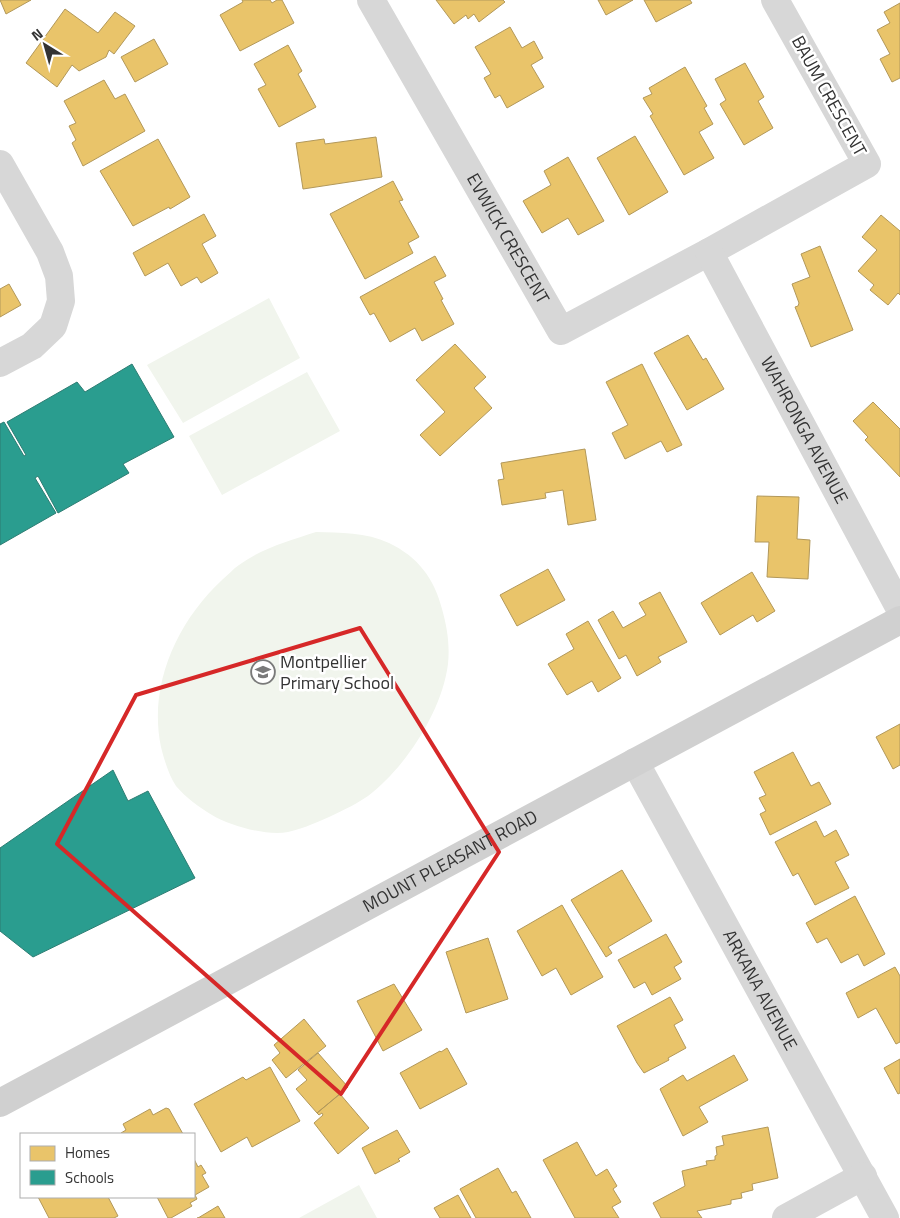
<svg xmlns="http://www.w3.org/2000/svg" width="900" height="1218" viewBox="0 0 900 1218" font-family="'Titillium Web',sans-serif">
	<rect width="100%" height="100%" fill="#fff"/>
	<path fill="#f1f5ed" d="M269,298L300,358L183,423L147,365Z
		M307,372L340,431L222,495L189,436Z
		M316,532C340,533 366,532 389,543C418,557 434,578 442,609C447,627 450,644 448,664C442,711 406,767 368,796C351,808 308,828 288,832C266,836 230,826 212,815C199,807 186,798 176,786C169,776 164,759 161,747C148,685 177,622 222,580C228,575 233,569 239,565C262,548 289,541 316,532Z
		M359,1185L377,1218H299Z"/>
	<path fill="#e9c46a" stroke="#b2985a" d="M0,0H31L6,14Z
		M242,0H270L272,3L277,0H282L294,23L240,51L220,15L243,2Z
		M436,0H503L505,2L479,22L474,14L468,19L466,15L454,24Z
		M598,0H633L606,15Z
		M644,0H690L692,3L656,22Z
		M900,3V78L892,82L880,59L890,54L877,30L890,23L884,12Z
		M65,9L98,33L115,12L135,26L114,54L109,50L106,57L79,71L72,65L57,87L26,63Z
		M510,27L522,48L534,41L543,58L531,65L544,87L507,108L500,95L495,98L484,78L491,74L475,47Z
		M154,39L168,64L135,82L121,57Z
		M288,45L302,71L298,74L316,107L279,127L258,89L266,85L254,64Z
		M745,63L764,97L758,101L773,128L744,145L720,104L726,100L715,79Z
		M685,67L707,106L704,108L713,124L699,132L714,158L684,175L650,116L653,114L643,98L652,94L649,88Z
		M104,80L115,99L125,94L145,131L83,166L72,143L76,140L69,126L76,123L64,101Z
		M635,136L668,192L629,215L597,158Z
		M376,137L382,177L303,189L296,143L324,139L325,144Z
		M158,139L190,197L170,209L169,207L133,226L100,171Z
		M568,157L604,221L578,235L568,218L542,233L523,201L551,185L544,171Z
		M393,181L403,200L399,201L419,237L408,243L413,253L365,279L330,214Z
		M204,214L216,236L202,244L218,273L201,283L197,277L181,286L168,263L145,276L133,253Z
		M881,215L900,231V295L898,293L888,305L870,290L874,285L858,271L877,250L862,237Z
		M820,246L853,330L811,347L795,307L798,306L799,303L792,284L810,277L801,254Z
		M435,256L446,276L434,282L443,299L441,300L454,324L422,341L415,328L390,342L374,313L370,315L360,297Z
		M9,284L21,305L0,317V289Z
		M688,335L703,360L706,358L724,389L687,410L654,353Z
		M455,344L486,377L474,388L492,408L440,456L420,435L445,412L416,380Z
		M642,364L682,445L667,452L661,441L625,459L612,433L628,425L606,382Z
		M873,402L900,429V477L865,440L868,437L853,421Z
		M585,449L596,520L568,525L563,490L545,493L546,498L502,505L498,480L504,479L501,463Z
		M757,496L799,497L797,539L810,540L808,579L767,577L769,542H755Z
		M548,569L565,600L517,626L500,595Z
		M752,572L775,611L757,622L753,615L720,635L701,603Z
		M660,592L687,642L658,657L661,662L637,676L626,655L619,659L598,620L613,611L623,628L646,615L639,603Z
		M588,621L621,678L598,692L592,681L567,695L548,664L574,649L566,634Z
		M900,724V765L893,769L876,737Z
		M793,752L811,786L819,782L831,804L770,835L760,814L766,811L759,798L766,795L754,772Z
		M816,821L824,837L836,830L849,855L835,862L849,888L815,905L798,873L793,876L775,842Z
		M622,870L652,921L608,947L612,953L606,957L571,900Z
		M855,896L885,954L864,966L858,954L841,963L827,938L817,943L806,923Z
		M562,905L603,977L571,995L556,968L542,976L517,931Z
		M666,934L682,962L674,967L681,979L652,995L645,982L634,988L618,960Z
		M488,938L508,999L466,1013L446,952Z
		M895,967L900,976V1042L896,1044L876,1008L858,1018L846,993Z
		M394,984L422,1030L383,1051L357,1001Z
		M670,997L683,1020L674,1025L686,1048L668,1058L669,1060L644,1073L637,1063L617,1026Z
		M304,1019L326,1046L286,1078L272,1060L280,1053L274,1045Z
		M447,1048L467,1084L420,1109L400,1073L440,1051L441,1052Z
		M318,1053L348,1087L317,1113L296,1089L307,1080L298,1070Z
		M734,1055L748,1080L699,1107L708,1122L683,1136L660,1089L683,1075L687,1081Z
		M900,1059V1093L898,1094L884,1068Z
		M270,1067L300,1121L252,1147L247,1137L221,1152L194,1104L243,1077L246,1080Z
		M340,1094L369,1128L338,1154L314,1123L323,1115L322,1113L319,1115L317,1113Z
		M166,1108L169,1109L183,1134H121V1133L126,1130L123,1124L150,1109L153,1115Z
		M768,1127L778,1178L752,1184L753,1190L741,1193L742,1198L731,1200V1204L697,1211L702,1218H661L653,1203L685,1186L682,1171L707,1165L706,1161L715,1160V1156L717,1155L716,1147L724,1145L722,1136Z
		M397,1130L410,1152L398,1159L400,1161L375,1174L362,1148Z
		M577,1142L596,1176L607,1169L617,1186L613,1189L621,1202L612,1207L619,1218H575L543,1160Z
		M194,1159L198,1167L201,1165L206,1173L202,1175L209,1187L195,1195L197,1199L190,1203L192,1206L171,1218H168L157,1197H194Z
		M498,1168L512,1193L516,1191L531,1218H476L460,1189Z
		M458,1195L471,1218H440L434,1208Z
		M38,1197H108L118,1216L114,1218H49Z
		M218,1206L225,1218H197H198Z"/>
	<path fill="#2a9d8f" stroke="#2d7d73" d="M132,364L174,437L123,464L129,473L58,513L38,476L35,478L56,513L0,545V424L4,422L24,456L26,455L7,422L77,382L85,392Z
		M113,770L128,801L148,791L195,878L33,957L0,931V848Z"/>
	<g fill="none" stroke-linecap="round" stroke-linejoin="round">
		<g stroke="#d7d7d7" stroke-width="28">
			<path id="s1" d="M371,0L561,331L709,252L867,164L775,0"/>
			<path d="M0,164L50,252L59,276L61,301L53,326L32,346L0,363"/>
			<path id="s2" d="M709,252L900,609"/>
			<path id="s3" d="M635,762L885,1218"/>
			<path d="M786,1218L863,1176"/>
		</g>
		<path stroke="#d0d0d0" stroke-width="28" id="s4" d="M0,1103L900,620"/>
	</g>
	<path fill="none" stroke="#d62828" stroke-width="4" stroke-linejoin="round" d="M360,628L499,852L341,1094L57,844L136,695Z"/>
	<defs>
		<g id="school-ring" transform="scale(1.25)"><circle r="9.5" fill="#fff" stroke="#7a7a7a" stroke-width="1.5"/><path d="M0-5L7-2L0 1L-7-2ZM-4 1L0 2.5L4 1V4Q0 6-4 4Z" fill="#7a7a7a"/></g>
	</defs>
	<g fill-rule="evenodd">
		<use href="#school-ring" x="263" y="672"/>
	</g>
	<g text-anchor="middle" stroke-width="5" stroke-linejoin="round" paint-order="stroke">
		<g font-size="18" fill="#333" stroke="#fff">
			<text transform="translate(829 96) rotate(61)" y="6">BAUM CRESCENT</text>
			<text dy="6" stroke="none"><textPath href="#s1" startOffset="275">EVWICK CRESCENT</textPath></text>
			<text dy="6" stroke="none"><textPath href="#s2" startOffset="202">WAHRONGA AVENUE</textPath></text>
			<text dy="6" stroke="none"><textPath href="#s4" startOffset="511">MOUNT PLEASANT ROAD</textPath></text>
			<text dy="6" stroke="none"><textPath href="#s3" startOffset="260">ARKANA AVENUE</textPath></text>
		</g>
		<g font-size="18" fill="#333" stroke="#fff" text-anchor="start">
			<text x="280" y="668">Montpellier<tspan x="280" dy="21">Primary School</tspan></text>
		</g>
	</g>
	<rect x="20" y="1133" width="175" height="65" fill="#ffffff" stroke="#adadad"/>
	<rect x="30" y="1146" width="25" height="15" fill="#e9c46a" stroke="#adadad"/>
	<text x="65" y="1158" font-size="15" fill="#333333">Homes</text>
	<rect x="30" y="1170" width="25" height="15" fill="#2a9d8f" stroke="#adadad"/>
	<text x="65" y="1183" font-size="15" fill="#333333">Schools</text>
	<g transform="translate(45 45) rotate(323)" stroke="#ffffff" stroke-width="4" paint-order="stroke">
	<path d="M0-4L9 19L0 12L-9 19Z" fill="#333333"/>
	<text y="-8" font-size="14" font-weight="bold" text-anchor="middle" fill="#333333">N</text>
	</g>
</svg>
